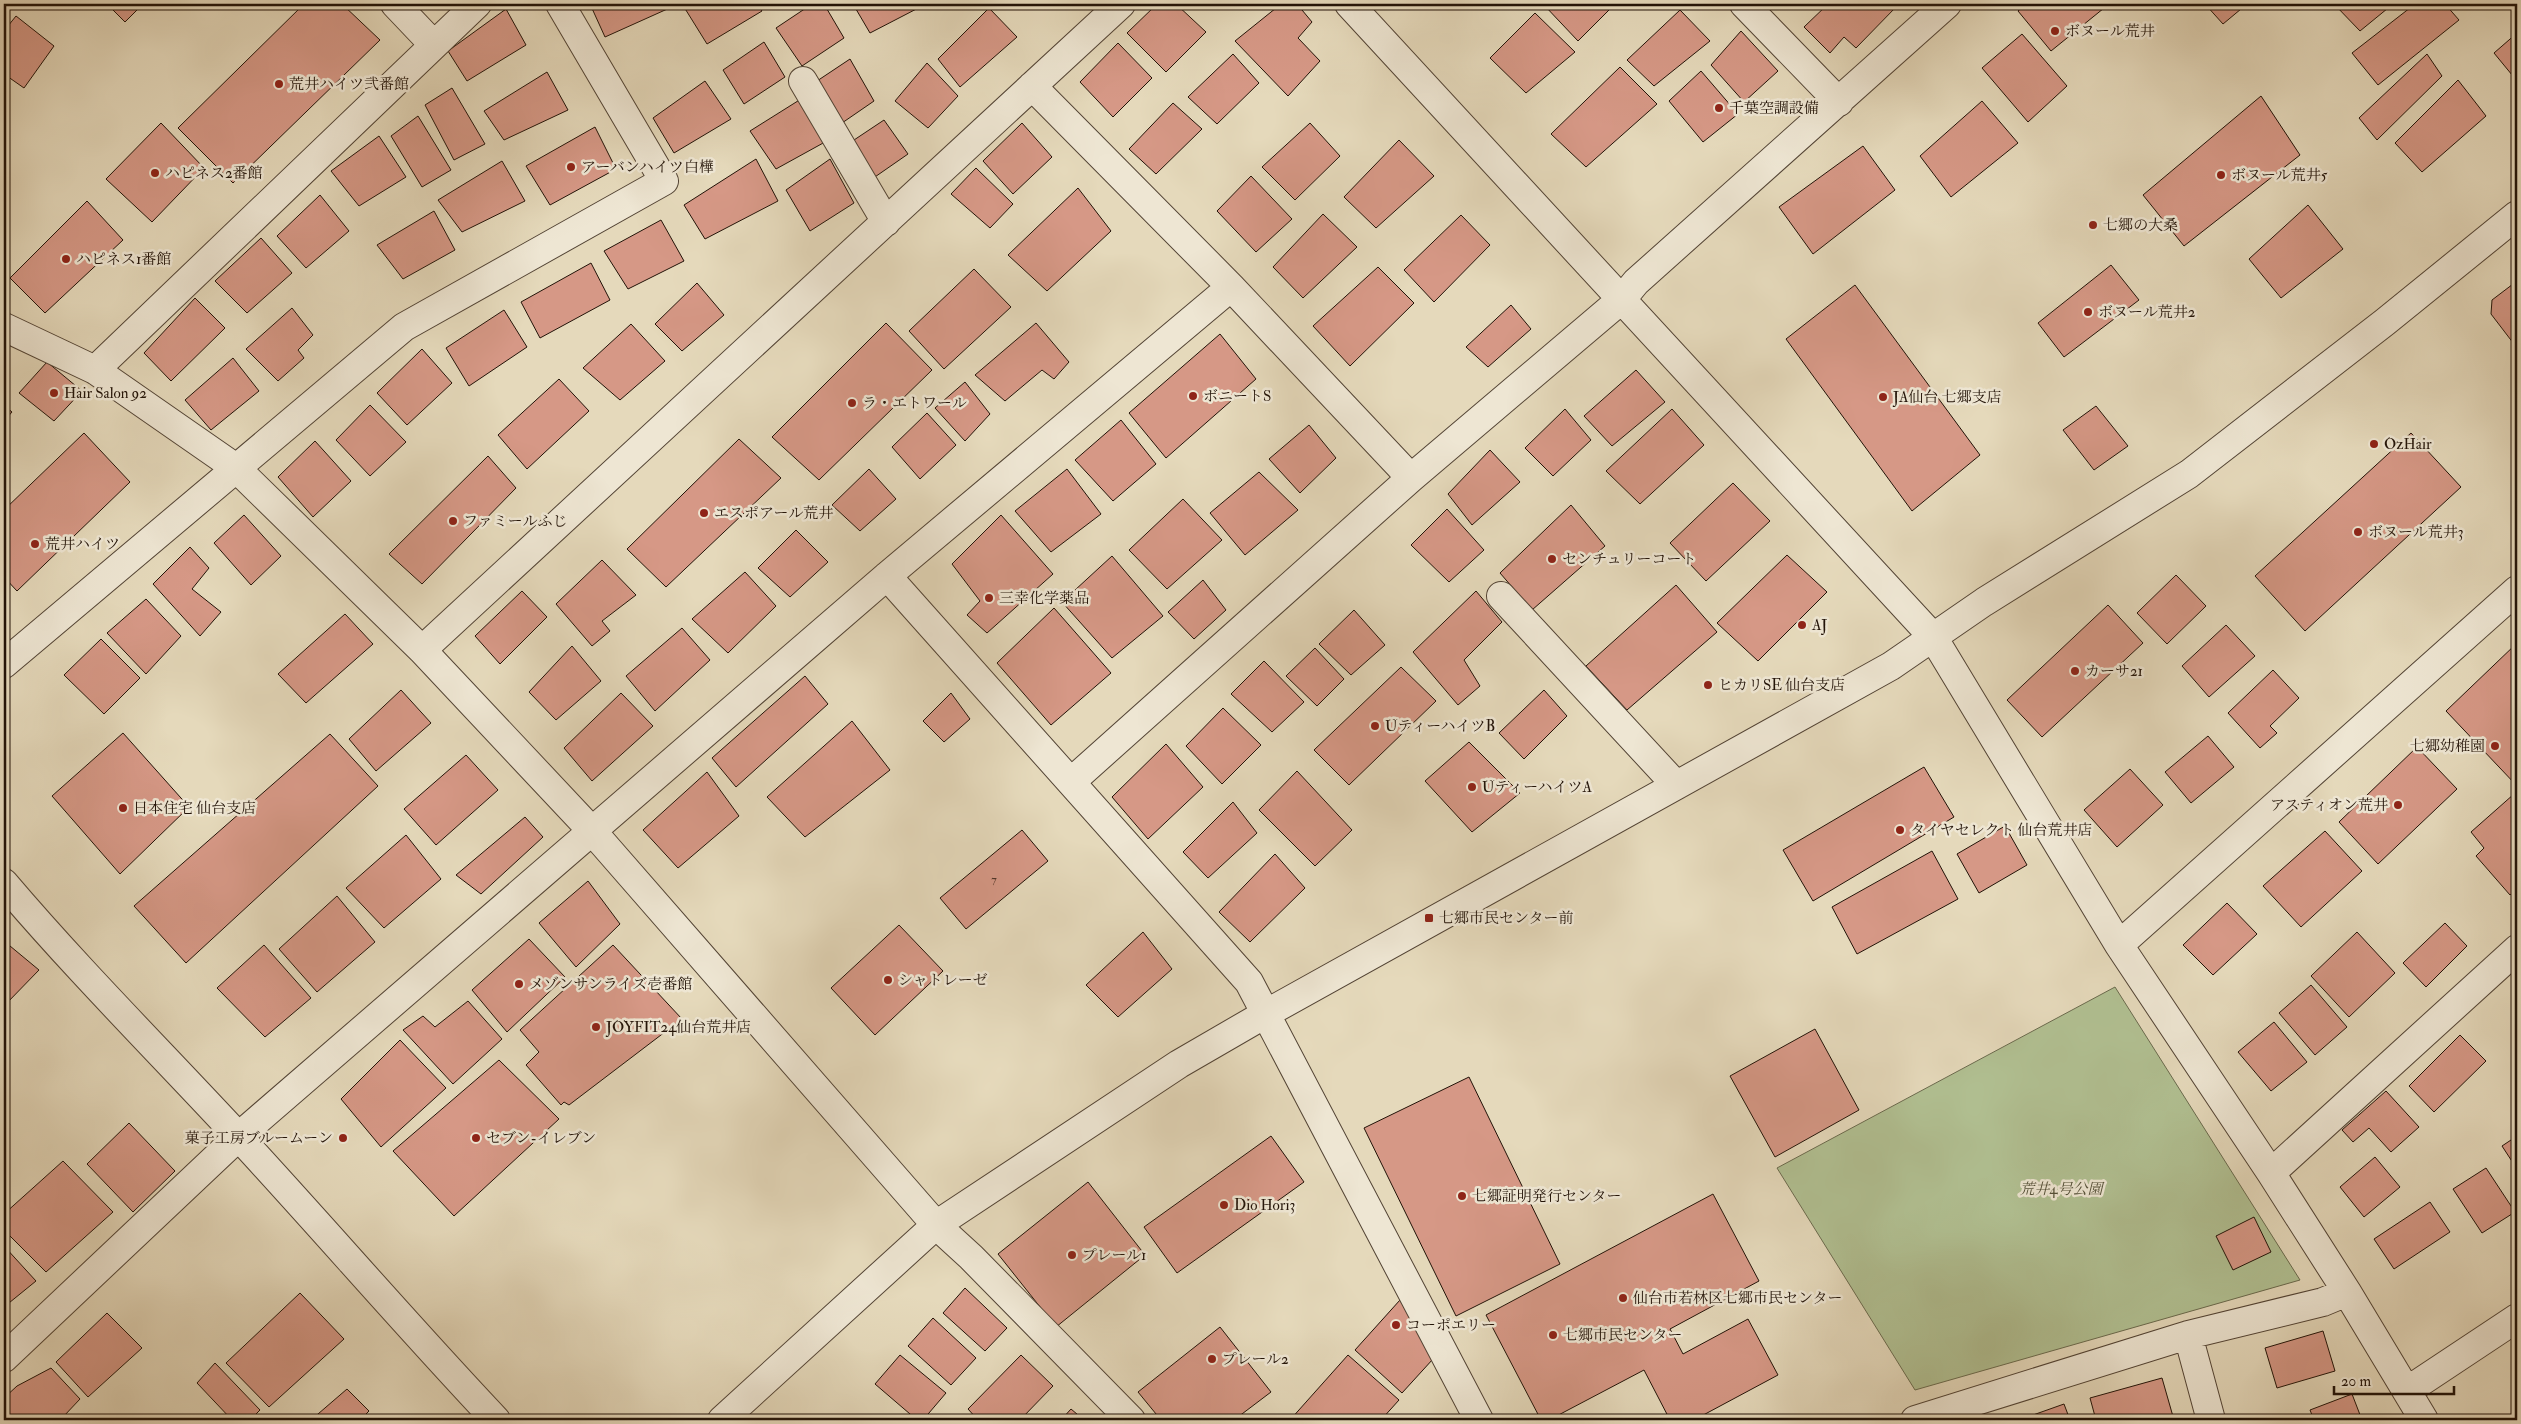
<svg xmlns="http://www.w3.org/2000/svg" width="2521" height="1424" viewBox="0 0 2521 1424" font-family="'IM FELL Double Pica','Noto Serif JP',serif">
	<rect width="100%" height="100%" fill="#e5d9bb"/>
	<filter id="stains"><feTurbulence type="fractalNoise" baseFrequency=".004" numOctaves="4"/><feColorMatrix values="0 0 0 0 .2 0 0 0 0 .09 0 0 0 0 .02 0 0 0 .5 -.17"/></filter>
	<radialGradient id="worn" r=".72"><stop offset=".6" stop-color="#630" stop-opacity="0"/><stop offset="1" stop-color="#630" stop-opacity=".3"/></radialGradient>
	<path fill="#b1c092" stroke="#6a6a4d" d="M2115,987L2300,1280L1915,1390L1777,1168Z"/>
	<path fill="#d69886" stroke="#221308" d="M107,4H143L125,22Z
		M304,4H342L380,40L233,183L178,128Z
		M590,4H673L674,6L605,37Z
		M690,4H757L762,11L707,44L684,7Z
		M812,4H824L844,38L802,66L776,28Z
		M853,4H926L870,33Z
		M1157,4H1176L1206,32L1166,72L1127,33Z
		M1281,4H1297L1312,22L1298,38L1320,61L1288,96L1235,41Z
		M1609,4L1612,7L1578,41L1544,5Z
		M1828,4H1892L1896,7L1856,48L1844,37L1830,53L1804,27Z
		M2026,4H2109L2051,51L2018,11Z
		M2205,4H2247L2223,24Z
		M2334,4H2393L2360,31Z
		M2415,4H2445L2459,20L2378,85L2352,53Z
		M989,8L1017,37L960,87L938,59Z
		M506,9L526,45L467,81L448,51Z
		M1680,10L1710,41L1654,86L1627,60Z
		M1535,13L1575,52L1526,93L1490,58Z
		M16,16L54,46L24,88L4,74V31Z
		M1741,31L1778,71L1744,102L1711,65Z
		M2517,33V81L2494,53Z
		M2022,34L2067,86L2028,122L1982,68Z
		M764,42L785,77L744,104L723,70Z
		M1118,43L1152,78L1113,117L1080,82Z
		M1233,54L1259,83L1217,124L1188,97Z
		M2427,54L2442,76L2377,140L2359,118Z
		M850,59L874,101L842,123L814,83Z
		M927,63L958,96L928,128L895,101Z
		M1620,67L1657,104L1586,167L1551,134Z
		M1701,71L1738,114L1703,142L1669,101Z
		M547,72L568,110L504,140L484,111Z
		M2458,80L2486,116L2422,172L2395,143Z
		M705,81L731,119L674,153L653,118Z
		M452,88L485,144L454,160L425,105Z
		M2261,96L2300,155L2184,246L2143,195Z
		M801,99L825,142L776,169L750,131Z
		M1982,101L2018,143L1951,197L1920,156Z
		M1173,103L1202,129L1156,174L1129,149Z
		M418,116L451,170L422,187L391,136Z
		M884,120L908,154L872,179L848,144Z
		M161,123L204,168L152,222L106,179Z
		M1022,123L1052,157L1013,194L983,161Z
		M1310,123L1340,156L1295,200L1262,167Z
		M595,127L616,169L550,205L526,166Z
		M379,136L406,177L359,206L331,171Z
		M1399,140L1434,176L1376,228L1344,197Z
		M1863,146L1895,190L1813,254L1779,207Z
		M756,159L778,201L705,239L684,205Z
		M830,159L854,203L810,231L786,190Z
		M502,161L525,201L462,232L438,200Z
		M976,168L1013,204L990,228L951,194Z
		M1251,176L1292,219L1256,252L1217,211Z
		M1078,188L1111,231L1047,291L1008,255Z
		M320,195L349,231L306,268L277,236Z
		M87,201L123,240L45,313L10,278Z
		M2308,205L2343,249L2281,298L2249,259Z
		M434,211L455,250L403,279L377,245Z
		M1323,214L1357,247L1303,298L1273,267Z
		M1461,215L1490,245L1434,302L1404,270Z
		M661,220L684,261L628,289L604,251Z
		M261,238L292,273L247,313L215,281Z
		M591,263L610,300L540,338L521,302Z
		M2111,265L2139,300L2064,357L2038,323Z
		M1378,267L1414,303L1350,366L1313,326Z
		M974,269L1011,307L944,369L909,331Z
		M2517,281V348L2491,314L2492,300Z
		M697,283L724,315L682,351L655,324Z
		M1855,285L1980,455L1912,511L1786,339Z
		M195,298L225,328L171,381L144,353Z
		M1511,305L1531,329L1488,367L1466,347Z
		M292,308L313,335L298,350L304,358L278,381L246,349Z
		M504,310L527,347L469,386L446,348Z
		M886,323L932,370L819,480L772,437Z
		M1036,323L1069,362L1054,379L1042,370L1005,401L975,375Z
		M631,324L665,361L620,400L583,368Z
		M1220,334L1256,379L1166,458L1129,413Z
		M422,349L452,383L407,425L377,393Z
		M233,358L259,391L211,430L185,400Z
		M47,362L82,391L54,421L19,393Z
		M1636,370L1665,402L1612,446L1584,416Z
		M559,379L589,411L527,469L498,435Z
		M965,382L990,414L965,441L935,408Z
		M4,405L12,412L4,421Z
		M370,405L406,442L370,476L336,440Z
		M2096,406L2128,446L2094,470L2063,430Z
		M1565,409L1591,440L1553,476L1525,448Z
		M1672,409L1704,445L1640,504L1606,471Z
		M927,413L956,445L920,479L892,447Z
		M1121,420L1156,464L1113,501L1075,460Z
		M1309,425L1336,458L1300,493L1269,459Z
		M84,433L130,482L17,591L4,577V510Z
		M2411,433L2461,487L2305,631L2255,576Z
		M739,439L781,478L666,587L627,549Z
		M315,441L351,481L313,517L278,477Z
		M1490,450L1520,482L1472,525L1448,494Z
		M488,456L516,488L422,584L389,554Z
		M869,469L896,499L860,531L832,505Z
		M1067,469L1101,514L1051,552L1015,511Z
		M1259,472L1298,510L1245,555L1210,513Z
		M1733,483L1770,521L1706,581L1670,543Z
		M1183,499L1222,540L1167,589L1129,550Z
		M1571,505L1605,546L1532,610L1500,573Z
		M1447,509L1484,550L1449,582L1411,545Z
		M244,515L281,556L251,585L214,543Z
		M1001,515L1053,574L987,633L967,615L980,601L952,564Z
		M796,530L828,562L790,597L758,568Z
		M190,547L209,568L192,589L221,612L200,636L153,584Z
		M1787,555L1827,592L1758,661L1717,623Z
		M1112,556L1163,616L1112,658L1062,602Z
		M602,560L636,595L602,621L610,631L592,646L556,604Z
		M745,572L776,606L728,653L692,619Z
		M2176,575L2206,606L2167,644L2137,613Z
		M1203,580L1226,610L1194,639L1168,612Z
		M1676,585L1717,632L1627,710L1586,666Z
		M522,591L547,617L500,664L475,636Z
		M1476,591L1502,622L1464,660L1480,686L1458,705L1413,652Z
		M146,599L181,636L146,674L107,633Z
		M2108,605L2143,643L2042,737L2007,700Z
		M1054,608L1111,673L1051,725L997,663Z
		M1354,610L1385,645L1351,675L1319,644Z
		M345,614L373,644L306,703L278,674Z
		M2226,625L2255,656L2209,697L2182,666Z
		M682,628L710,660L655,711L626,676Z
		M101,639L140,678L104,714L64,675Z
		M2517,643V786L2446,711Z
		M572,646L601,681L556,720L529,692Z
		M1315,648L1344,679L1317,706L1286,676Z
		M1264,661L1304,702L1272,732L1231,694Z
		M1401,667L1436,701L1349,785L1314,750Z
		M2273,670L2299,698L2270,726L2277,733L2260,748L2228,713Z
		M805,676L828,704L736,787L712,758Z
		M401,690L431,723L376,771L349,739Z
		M1544,690L1567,716L1524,759L1499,733Z
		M621,693L653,726L592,781L564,748Z
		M951,693L970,719L944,742L923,721Z
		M1223,708L1261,745L1222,784L1186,746Z
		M852,721L890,770L805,837L767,797Z
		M123,733L189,807L120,874L52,796Z
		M330,734L378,786L186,963L134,906Z
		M2208,736L2234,767L2191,803L2165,772Z
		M1469,742L1520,793L1472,832L1425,781Z
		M1166,744L1203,787L1148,839L1112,797Z
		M2417,747L2457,789L2378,864L2339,822Z
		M466,755L498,790L436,845L404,809Z
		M1924,767L1954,817L1813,901L1783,850Z
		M2130,769L2163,805L2117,847L2084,810Z
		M1297,771L1352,830L1315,866L1259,810Z
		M707,772L739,816L678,868L643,830Z
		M2514,794L2517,797V889L2510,895L2476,856L2484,848L2471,832Z
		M1233,802L1257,833L1208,878L1183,852Z
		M525,817L543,837L481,894L456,875Z
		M2005,826L2027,865L1979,893L1957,854Z
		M1022,830L1048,861L966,929L940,898Z
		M2325,831L2362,871L2301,927L2263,886Z
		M406,835L441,879L384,928L346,888Z
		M1932,851L1958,899L1857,954L1832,907Z
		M1275,854L1305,888L1250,942L1219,912Z
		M588,881L620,924L576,967L539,923Z
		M337,896L375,942L317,992L279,949Z
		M2227,903L2257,934L2213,975L2183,945Z
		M2445,923L2467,946L2426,987L2403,963Z
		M899,925L943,971L875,1035L831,988Z
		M1143,932L1172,969L1118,1017L1086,985Z
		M2357,932L2395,973L2349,1017L2311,976Z
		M529,939L565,977L507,1032L472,990Z
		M4,941L39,970L4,1006Z
		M264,945L311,998L265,1037L217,988Z
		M613,945L682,1019L569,1105L564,1102L561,1105L526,1065L539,1052L520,1030Z
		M2311,985L2347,1027L2315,1055L2279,1013Z
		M468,1001L502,1039L453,1084L403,1030L423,1016L435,1027Z
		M2517,1019V1031L2511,1025Z
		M2274,1022L2307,1062L2271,1091L2238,1052Z
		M1815,1029L1859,1110L1775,1157L1730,1076Z
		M2460,1035L2486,1061L2434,1112L2409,1086Z
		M400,1040L446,1088L381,1147L341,1099Z
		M499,1060L559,1119L454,1216L393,1151Z
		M1469,1077L1560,1264L1456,1316L1364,1128Z
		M2386,1091L2419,1127L2391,1152L2369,1128L2353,1142L2342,1130Z
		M129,1123L175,1171L133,1212L87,1164Z
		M1271,1136L1304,1182L1177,1273L1144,1227Z
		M2517,1136V1169L2502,1146Z
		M2375,1157L2400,1187L2364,1217L2340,1187Z
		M63,1161L113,1212L46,1272L4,1230V1214Z
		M2486,1168L2515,1212L2482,1233L2453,1189Z
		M1088,1182L1145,1255L1056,1327L998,1254Z
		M1713,1194L1759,1281L1670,1329L1683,1354L1748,1319L1778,1375L1694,1420H1670L1644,1370L1549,1420H1541L1486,1315Z
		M2430,1202L2450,1232L2394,1269L2374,1239Z
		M2254,1217L2271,1252L2233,1270L2216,1236Z
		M4,1246L36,1281L4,1307Z
		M965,1288L1007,1328L985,1351L943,1313Z
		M300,1293L344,1339L269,1407L226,1363Z
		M1400,1300L1433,1359L1402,1393L1355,1350Z
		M107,1313L142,1348L88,1397L56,1362Z
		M933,1318L976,1358L951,1385L908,1346Z
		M1220,1327L1271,1392L1234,1420H1161L1138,1392Z
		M2323,1331L2335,1371L2277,1388L2265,1348Z
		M900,1355L946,1393L923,1420H917L875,1384Z
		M1021,1355L1053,1386L1020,1420H978L968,1409Z
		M1348,1355L1399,1400L1381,1420H1290Z
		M215,1363L260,1410L250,1420H232L197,1383Z
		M51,1368L80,1399L63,1417L66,1420H4V1398L17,1386Z
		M2162,1378L2174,1420H2096L2090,1398Z
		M347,1389L369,1411L360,1420H311Z
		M2352,1394L2362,1420H2314L2310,1410Z
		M2064,1404L2070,1420H2019Z
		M1071,1409L1084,1420H1061Z"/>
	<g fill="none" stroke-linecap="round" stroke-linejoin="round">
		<g stroke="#534435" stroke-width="30">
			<path id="minor" d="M395,4L433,44
				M1349,4L1933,637L2119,945L2271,1173L2347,1292L2424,1420
				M1744,4L1839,102
				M803,81L886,222
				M1032,86L1231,287L1411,478
				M4,327L95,370L236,468L422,650L593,832L936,1225L971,1257L1131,1420
				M95,370L477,4
				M887,576L1249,982L1479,1420
				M1501,596L1676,785
				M422,650L1121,4
				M4,664L404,327L664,181L560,4
				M1072,781L1411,478L1622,299L1636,282L1947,4
				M4,883C78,970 159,1051 237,1135C324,1229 408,1327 496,1420
				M2119,945L2517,590
				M2271,1173L2517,949
				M2188,1335L2211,1420
				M4,1358L238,1137L887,576L1231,287
				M2407,1391L2517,1318
				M722,1420L936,1225L1179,1064L1267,1013L1891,666L1984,602L2189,474L2385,322L2517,215
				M1915,1420L2188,1335L2323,1302L2347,1292"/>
		</g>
		<use href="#minor" stroke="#eee6d3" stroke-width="28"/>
	</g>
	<g fill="#8f2418" stroke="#eee6d3" stroke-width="2">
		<circle cx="2055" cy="31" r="5"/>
		<circle cx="279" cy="84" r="5"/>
		<circle cx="1719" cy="108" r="5"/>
		<circle cx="571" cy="167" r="5"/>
		<circle cx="155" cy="173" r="5"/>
		<circle cx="2221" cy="175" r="5"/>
		<circle cx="2093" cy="225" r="5"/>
		<circle cx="66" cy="259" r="5"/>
		<circle cx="2088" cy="312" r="5"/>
		<circle cx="54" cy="393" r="5"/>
		<circle cx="1193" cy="396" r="5"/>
		<circle cx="1883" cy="397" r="5"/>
		<circle cx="852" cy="403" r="5"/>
		<circle cx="2374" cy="444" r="5"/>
		<circle cx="704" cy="513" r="5"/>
		<circle cx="453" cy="521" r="5"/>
		<circle cx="2358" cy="532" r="5"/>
		<circle cx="35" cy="544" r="5"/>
		<circle cx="1552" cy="559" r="5"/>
		<circle cx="989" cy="598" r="5"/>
		<circle cx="1802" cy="625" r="5"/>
		<circle cx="2075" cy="671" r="5"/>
		<circle cx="1708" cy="685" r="5"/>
		<circle cx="1375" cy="726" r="5"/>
		<circle cx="2495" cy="746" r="5"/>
		<circle cx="1472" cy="787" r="5"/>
		<circle cx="2398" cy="805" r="5"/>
		<circle cx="123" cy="808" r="5"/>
		<circle cx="1900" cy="830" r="5"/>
		<rect x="1424" y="913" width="10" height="10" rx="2.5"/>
		<circle cx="888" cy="980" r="5"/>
		<circle cx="519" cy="984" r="5"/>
		<circle cx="596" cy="1027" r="5"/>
		<circle cx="343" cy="1138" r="5"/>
		<circle cx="476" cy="1138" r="5"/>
		<circle cx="1462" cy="1196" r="5"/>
		<circle cx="1224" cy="1205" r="5"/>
		<circle cx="1072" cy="1255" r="5"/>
		<circle cx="1623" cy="1298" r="5"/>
		<circle cx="1396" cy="1325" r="5"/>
		<circle cx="1553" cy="1335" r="5"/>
		<circle cx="1212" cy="1359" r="5"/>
	</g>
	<g text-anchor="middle" stroke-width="5" stroke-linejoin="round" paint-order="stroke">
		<g font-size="12" fill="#4f3428">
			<text x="994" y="883">7</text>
		</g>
		<g font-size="15" fill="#221308" stroke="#eee6d3" text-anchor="start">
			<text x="2065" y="36">ボヌール荒井</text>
			<text x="289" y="89">荒井ハイツ弐番館</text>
			<text x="1729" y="113">千葉空調設備</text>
			<text x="581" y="172">アーバンハイツ白樺</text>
			<text x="165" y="178">ハピネス2番館</text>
			<text x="2231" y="180">ボヌール荒井5</text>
			<text x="2103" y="230">七郷の大桑</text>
			<text x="76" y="264">ハピネス1番館</text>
			<text x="2098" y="317">ボヌール荒井2</text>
			<text x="64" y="398">Hair Salon 92</text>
			<text x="1203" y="401">ボニートS</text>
			<text x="1893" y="402">JA仙台 七郷支店</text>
			<text x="862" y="408">ラ・エトワール</text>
			<text x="2384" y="449">OzHair</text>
			<text x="714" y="518">エスポアール荒井</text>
			<text x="463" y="526">ファミールふじ</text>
			<text x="2368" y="537">ボヌール荒井3</text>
			<text x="45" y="549">荒井ハイツ</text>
			<text x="1562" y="564">センチュリーコート</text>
			<text x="999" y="603">三幸化学薬品</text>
			<text x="1812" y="630">AJ</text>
			<text x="2085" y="676">カーサ21</text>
			<text x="1718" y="690">ヒカリSE 仙台支店</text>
			<text x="1385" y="731">UティーハイツB</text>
			<text x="2485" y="751" text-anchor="end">七郷幼稚園</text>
			<text x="1482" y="792">UティーハイツA</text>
			<text x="2388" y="810" text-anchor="end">アスティオン荒井</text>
			<text x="133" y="813">日本住宅 仙台支店</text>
			<text x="1910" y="835">タイヤセレクト 仙台荒井店</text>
			<text x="1439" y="923">七郷市民センター前</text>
			<text x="898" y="985">シャトレーゼ</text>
			<text x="529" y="989">メゾンサンライズ壱番館</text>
			<text x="606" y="1032">JOYFIT24仙台荒井店</text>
			<text x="333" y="1143" text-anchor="end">菓子工房ブルームーン</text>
			<text x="486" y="1143">セブン-イレブン</text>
			<text x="1472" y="1201">七郷証明発行センター</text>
			<text x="1234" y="1210">Dio Hori3</text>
			<text x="1082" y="1260">プレール1</text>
			<text x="1633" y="1303">仙台市若林区七郷市民センター</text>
			<text x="1406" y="1330">コーポエリー</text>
			<text x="1563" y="1340">七郷市民センター</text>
			<text x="1222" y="1364">プレール2</text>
		</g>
		<g font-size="15" font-style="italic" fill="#545038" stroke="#eee6d3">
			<text x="2061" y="1194">荒井4号公園</text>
		</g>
	</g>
	<rect width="2521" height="1424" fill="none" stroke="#e5d9bb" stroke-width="20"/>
	<rect x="5" y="5" width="2511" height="1414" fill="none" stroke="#221308" stroke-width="2.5"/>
	<rect x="10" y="10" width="2501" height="1404" fill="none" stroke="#221308"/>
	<path d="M2334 1386v8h120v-8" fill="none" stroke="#221308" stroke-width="2.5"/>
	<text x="2341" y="1386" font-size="15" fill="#221308" stroke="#eee6d3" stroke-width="4" paint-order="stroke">20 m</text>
	<rect width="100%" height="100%" filter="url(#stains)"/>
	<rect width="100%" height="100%" fill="url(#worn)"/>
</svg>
